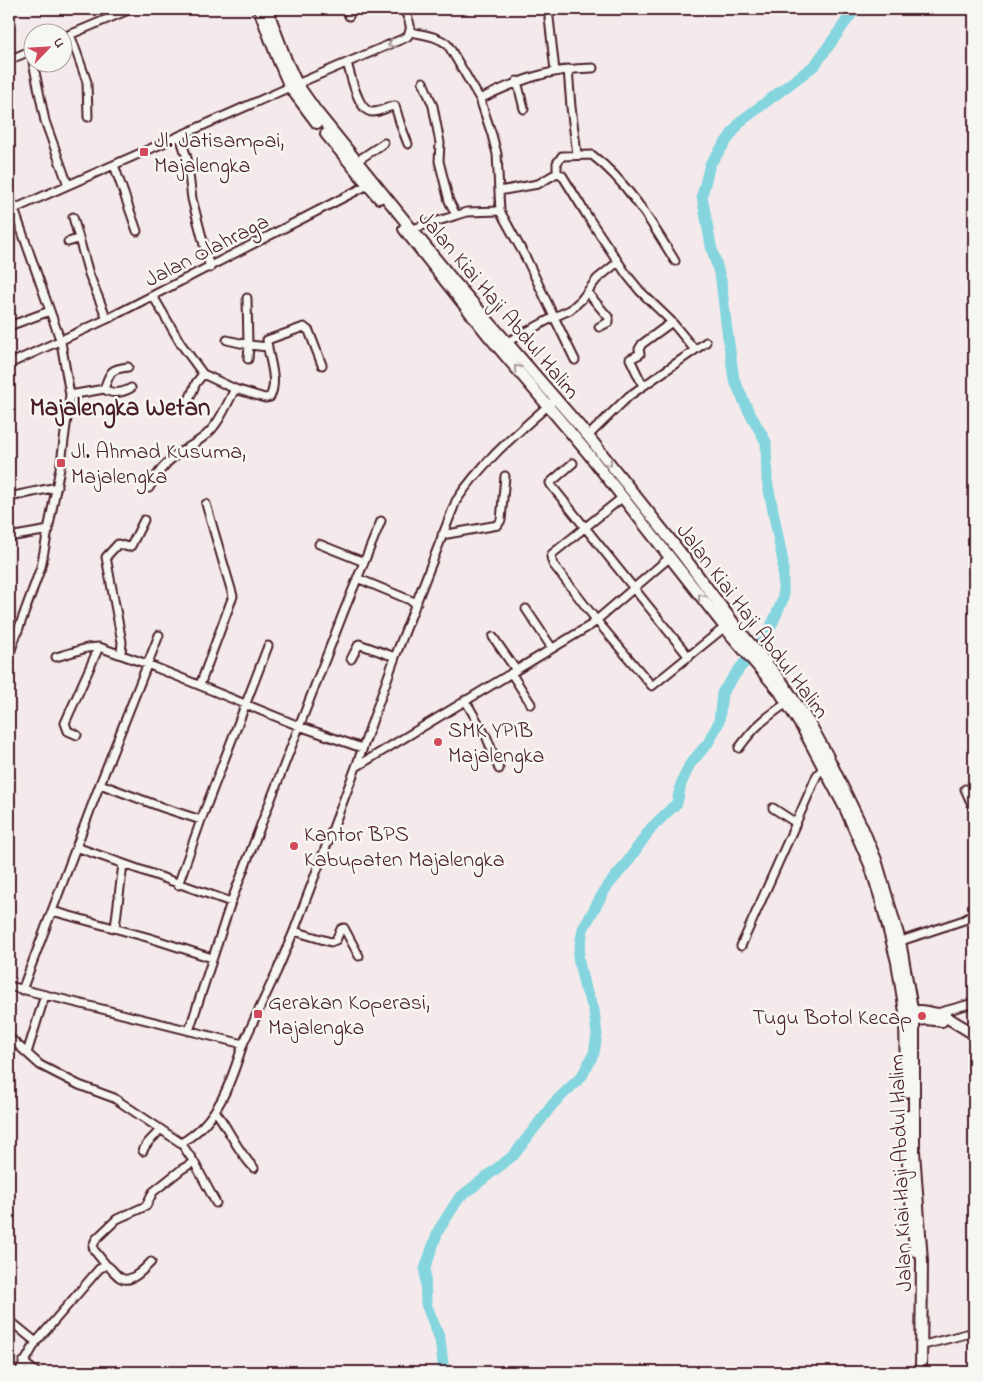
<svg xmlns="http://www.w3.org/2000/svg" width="983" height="1381" viewBox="0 0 983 1381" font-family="'Indie Flower',sans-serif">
	<rect width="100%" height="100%" fill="#f5eaeb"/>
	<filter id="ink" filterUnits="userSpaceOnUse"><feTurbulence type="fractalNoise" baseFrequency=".02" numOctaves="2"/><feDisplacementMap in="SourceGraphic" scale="10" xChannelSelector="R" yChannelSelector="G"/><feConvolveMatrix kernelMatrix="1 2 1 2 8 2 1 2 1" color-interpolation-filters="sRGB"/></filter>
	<g filter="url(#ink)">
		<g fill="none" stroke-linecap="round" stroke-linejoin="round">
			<path stroke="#84d5de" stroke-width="11" d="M444,1372L440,1339L426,1304L425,1269L438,1231L459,1198L514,1155L553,1104L582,1076L594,1053L597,1035L594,1010L584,985L578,957L583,929L606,888L626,864L651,828L677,803L681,784L690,764L708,743L719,722L722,693L739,669L766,638L783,599V562L767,480L766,442L747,408L734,379L726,323L721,280L711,246L702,196L710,164L741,121L815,65L855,9"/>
			<g stroke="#4a1f2b" stroke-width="11">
				<path id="street" d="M347,9L349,16
					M549,18L555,71
					M411,32C424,35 438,36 448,45L480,99L492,135L497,154L500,211L527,260L554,317L507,342
					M70,34L87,82L88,117
					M62,38L131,9
					M9,60L32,50
					M33,62L45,121L68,185
					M347,63C351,75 358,113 373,112C381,112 388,106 395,106L401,126L408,144
					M568,69L571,107L577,154
					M517,81L524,109
					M423,82L433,106L440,143L439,161L449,201L456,215
					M297,84L407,37C414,28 408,19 404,9
					M480,99C519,80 548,69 593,68
					M180,136L187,158L192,199L210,268
					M357,161L384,143
					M114,165L137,231
					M557,173V163L562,156L592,155C627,181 653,225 675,261
					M499,191L538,184L557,173L562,175L588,217L627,275L640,291L671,321L695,350L706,342
					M9,195L61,342L70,395L61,463L41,567L9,655
					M14,209L290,87
					M73,217L89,274L107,319
					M412,229L467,212L500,211
					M68,242L78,239
					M587,292L609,318V322L599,327
					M153,296L181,344L203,374L235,389L265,398L270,397C279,379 268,359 267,340L304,327L309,331L322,365
					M247,298L248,345
					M9,326L50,311
					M227,340L249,345L268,347
					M248,359L249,345
					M575,360L554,317L570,310L581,300L597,279L618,262
					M9,364L107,319L368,185
					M643,386L630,359L640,354L639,349L642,344L672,322
					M104,389C113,395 122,393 131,388
					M70,395L104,389C110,372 110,369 128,367
					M186,407L196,383L203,374
					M588,436L629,396L695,350
					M573,463L550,483L551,485L689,657
					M149,488C156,475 164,464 176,455C186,448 197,443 206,435C219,424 227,404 235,389
					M9,497L57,487
					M623,497L552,554L551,557L553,564L597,621L652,686L725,627
					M442,535L498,525L501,520L505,476
					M9,537L49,530
					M319,544L364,562
					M357,578L417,603
					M526,609L552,648
					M493,637L516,670
					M121,654L122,642L106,557L118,544L128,547L131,546L144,520
					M56,657L87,648L99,647
					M351,659L359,644L395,657
					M511,673L531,704
					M200,685L233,596L206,504
					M465,700L487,738L499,769
					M77,735L68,731L65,723L99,647L147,664L299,726L362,748
					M739,748C754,727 765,718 787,703
					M356,767L591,625L669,558
					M100,784L164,808L201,820
					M965,789L974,809
					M773,808L796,823L817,775L824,767
					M76,847L231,902
					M178,885L201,820L268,646
					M52,911L150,938L212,958
					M115,928L123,864
					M294,931L331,942L336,940L341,929L344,928L359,956
					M898,942L964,920L974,914
					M741,946L796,823
					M9,986L243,1044L277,971L294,931L356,767L395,657L456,501C482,462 517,433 551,403
					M22,990L100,784L159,635
					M937,1013L974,1003
					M189,1031L231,902L344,611L381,521
					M9,1037L40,1065L79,1085L114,1098L181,1143C218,1122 231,1082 243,1044
					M27,1053L45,995
					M216,1112C230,1131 237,1151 254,1168
					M181,1143L194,1162L216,1203
					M143,1151C146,1141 155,1138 160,1129
					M106,1265L94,1250L93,1246L96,1239L117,1219L146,1206L153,1192L182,1169L194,1162
					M9,1320L36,1342
					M920,1346L974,1332
					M23,1362L36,1372
					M19,1372L36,1342L99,1269L106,1265C112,1268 115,1275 121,1278C131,1284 145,1268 151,1262"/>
			</g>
			<g stroke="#4a1f2b" stroke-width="14">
				<path id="secondary" d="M906,1012L921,1011L943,1015L974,1034
					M907,1021L927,1019L942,1021"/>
			</g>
			<g stroke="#4a1f2b" stroke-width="14">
				<path id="primary" d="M259,9L277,57L290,87L317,123
					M267,9L286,60L297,84L316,111L452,279L588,436L684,557L738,629L782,682L810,724L827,755L862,827L876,860L900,941L914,1020V1151L922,1261L921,1372
					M326,134L379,198
					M404,229L487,334L587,452L731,635L780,692L803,729L845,808L870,865L881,900L897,962L905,1012L906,1092
					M907,1116V1151L915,1251"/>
			</g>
			<use href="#street" stroke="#f6f6f2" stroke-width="7"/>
			<use href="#secondary" stroke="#f6f6f2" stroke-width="10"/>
			<use href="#primary" stroke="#f6f6f2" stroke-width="10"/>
		</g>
		<defs><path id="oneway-chevron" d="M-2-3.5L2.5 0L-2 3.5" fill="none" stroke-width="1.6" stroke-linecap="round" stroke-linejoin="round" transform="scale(1.25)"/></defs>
		<g stroke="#a99598">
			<use href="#oneway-chevron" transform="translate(391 44) rotate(157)"/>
			<use href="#oneway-chevron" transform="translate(517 368) rotate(-131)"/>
			<use href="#oneway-chevron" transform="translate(609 463) rotate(52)"/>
			<use href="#oneway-chevron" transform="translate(701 597) rotate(-129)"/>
		</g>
	</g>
	<g fill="#d1495b" stroke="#f6f6f2" stroke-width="2">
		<rect x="139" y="147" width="10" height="10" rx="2.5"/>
		<rect x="56" y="458" width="10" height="10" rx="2.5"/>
		<circle cx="438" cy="742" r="5"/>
		<circle cx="294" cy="846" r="5"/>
		<rect x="253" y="1009" width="10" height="10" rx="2.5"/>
		<circle cx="922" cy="1016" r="5"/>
	</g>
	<g text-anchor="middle" stroke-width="5" stroke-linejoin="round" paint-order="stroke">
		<g font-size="22" fill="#4a1f2b" stroke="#f6f6f2" text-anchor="start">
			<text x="154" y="147">Jl. Jatisampai,<tspan x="154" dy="25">Majalengka</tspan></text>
			<text x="71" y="458">Jl. Ahmad Kusuma,<tspan x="71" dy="25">Majalengka</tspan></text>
			<text x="448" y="737">SMK YPIB<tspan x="448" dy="25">Majalengka</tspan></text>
			<text x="304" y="841">Kantor BPS<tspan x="304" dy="25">Kabupaten Majalengka</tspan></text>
			<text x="268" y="1009">Gerakan Koperasi,<tspan x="268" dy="25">Majalengka</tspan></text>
			<text x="912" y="1024" text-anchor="end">Tugu Botol Kecap</text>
		</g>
		<g font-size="22" fill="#4a1f2b" stroke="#f6f6f2">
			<text transform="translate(206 249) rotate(-27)" y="8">Jalan Olahraga</text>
			<text transform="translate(500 304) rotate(50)" y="8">Jalan Kiai Haji Abdul Halim</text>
			<text transform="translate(754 620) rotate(53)" y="8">Jalan Kiai Haji Abdul Halim</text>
			<text transform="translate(899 1173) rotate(-92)" y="8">Jalan Kiai Haji Abdul Halim</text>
		</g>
		<g font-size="25" font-weight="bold" fill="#4a1f2b" stroke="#f6f6f2">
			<text x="120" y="415">Majalengka Wetan</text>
		</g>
	</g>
	<rect width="983" height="1381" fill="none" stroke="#f6f6f2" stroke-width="30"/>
	<rect x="15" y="15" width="953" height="1351" fill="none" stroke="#4a1f2b" stroke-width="2" filter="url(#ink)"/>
	<g transform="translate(48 48) rotate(65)"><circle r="24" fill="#f6f6f2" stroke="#b1a0a2"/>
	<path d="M0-4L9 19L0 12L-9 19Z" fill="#d1495b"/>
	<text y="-8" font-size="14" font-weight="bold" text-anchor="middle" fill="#4a1f2b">U</text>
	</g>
</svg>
